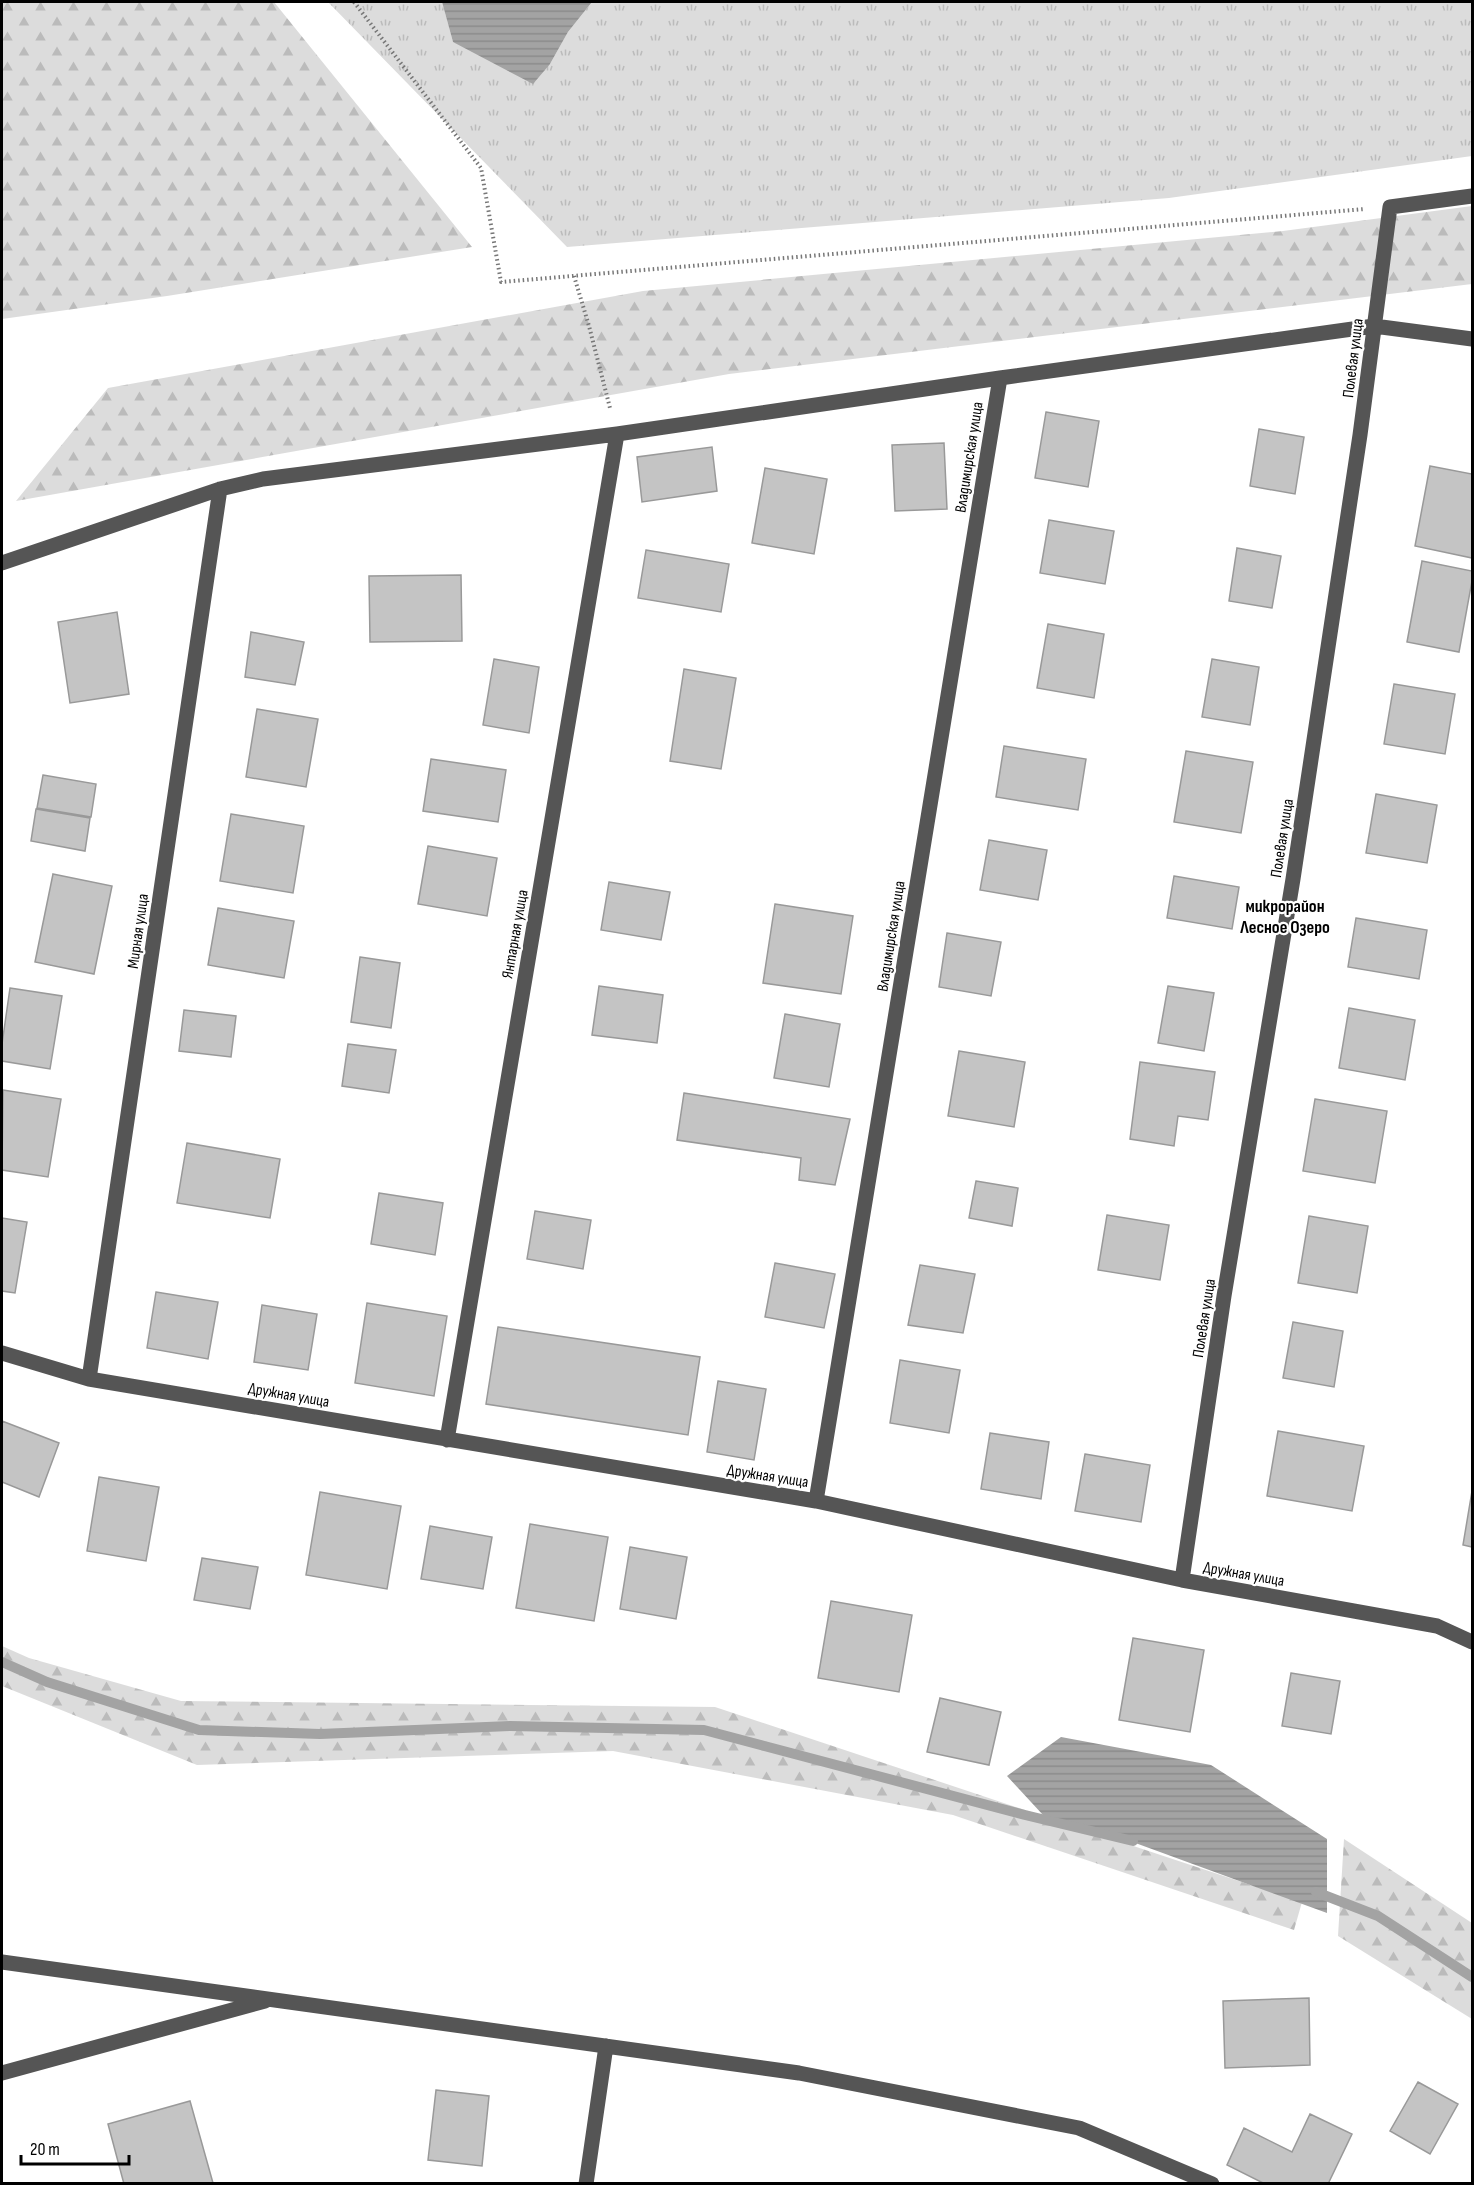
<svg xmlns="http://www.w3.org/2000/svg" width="1474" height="2185" viewBox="0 0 1474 2185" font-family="'Sofia Sans Condensed',sans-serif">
	<defs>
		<pattern id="grass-tufts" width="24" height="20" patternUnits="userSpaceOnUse" patternTransform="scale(1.5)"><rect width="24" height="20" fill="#dcdcdc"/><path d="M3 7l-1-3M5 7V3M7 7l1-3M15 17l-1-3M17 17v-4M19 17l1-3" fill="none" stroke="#bbb"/></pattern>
		<pattern id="forest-firs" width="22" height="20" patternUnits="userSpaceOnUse" patternTransform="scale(1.5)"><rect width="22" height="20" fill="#dcdcdc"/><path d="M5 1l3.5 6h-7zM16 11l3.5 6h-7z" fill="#bbb"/></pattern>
		<pattern id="water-rules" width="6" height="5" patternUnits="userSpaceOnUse" patternTransform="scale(1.5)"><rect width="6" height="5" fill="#a3a3a3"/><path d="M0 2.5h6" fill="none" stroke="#8b8b8b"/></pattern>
	</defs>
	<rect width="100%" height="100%" fill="#fff"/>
	<path fill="url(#grass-tufts)" d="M328,2H442L453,42L550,64L568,32L592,2H1472V156L1169,198L567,247Z"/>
	<path fill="url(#forest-firs)" d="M2,2H274L472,247L167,296L2,319Z
		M1472,206V284L729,374L16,501L108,388L643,291L1283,231Z
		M2,1646L29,1658L181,1701L715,1707L1302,1902L1294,1930L953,1815L613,1751L197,1765L2,1686Z
		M1344,1839L1472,1923V2019L1338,1936Z"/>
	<path fill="url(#water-rules)" d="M442,2H592L568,32L550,64L533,84L453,42Z
		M1061,1737L1211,1765L1327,1839V1913L1119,1837L1043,1815L1007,1776Z"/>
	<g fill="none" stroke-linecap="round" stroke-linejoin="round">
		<path stroke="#a3a3a3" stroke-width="10" d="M2,1662L47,1682L199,1730L320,1734L510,1726L704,1730L1025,1815L1133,1841
			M1316,1892L1378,1916L1472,1977"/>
	</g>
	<path fill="#c4c4c4" stroke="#999" stroke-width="1.5" d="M1046,412L1099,421L1088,487L1035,478Z
		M1259,429L1304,437L1295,494L1250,486Z
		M944,443L947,509L895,511L892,445Z
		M712,447L717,491L642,502L637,457Z
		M1430,466L1472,474V558L1415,546Z
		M765,468L827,479L814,554L752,543Z
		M1049,520L1114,531L1105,584L1040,573Z
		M1237,548L1281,556L1272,608L1229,601Z
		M646,550L729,564L721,612L638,598Z
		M1422,561L1472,571V581L1459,652L1407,642Z
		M461,575L462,641L370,642L369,576Z
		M117,612L129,694L70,703L58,622Z
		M1048,624L1104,634L1094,698L1037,688Z
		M251,632L304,642L295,685L245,677Z
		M494,659L539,667L529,733L483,725Z
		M1212,659L1259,667L1250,725L1202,717Z
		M684,669L736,678L721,769L670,761Z
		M1394,684L1455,694L1445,754L1384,744Z
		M257,709L318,719L306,787L246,777Z
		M1004,746L1086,759L1078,810L996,797Z
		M1186,751L1253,762L1241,833L1174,822Z
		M431,759L506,770L498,822L423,811Z
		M43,775L96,784L91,817L37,808Z
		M1376,794L1437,805L1427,863L1366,853Z
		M36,809L90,818L85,851L31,841Z
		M231,814L304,826L293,893L220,881Z
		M989,840L1047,850L1038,900L980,890Z
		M428,846L497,858L487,916L418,904Z
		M53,874L112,886L94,974L35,962Z
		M1174,876L1239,887L1232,929L1167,918Z
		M609,882L670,892L661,940L601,930Z
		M775,904L853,916L841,994L763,983Z
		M218,908L294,921L284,978L208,965Z
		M1356,918L1427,930L1419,979L1348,967Z
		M947,933L1001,942L991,996L939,987Z
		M360,957L400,963L391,1028L351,1022Z
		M599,986L663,995L657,1043L592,1035Z
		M1168,986L1214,993L1204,1051L1158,1043Z
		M10,988L62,996L50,1069L2,1061V1044Z
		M1349,1008L1415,1020L1405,1080L1339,1068Z
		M184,1010L236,1016L231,1057L179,1051Z
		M785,1014L840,1024L829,1087L774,1078Z
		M348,1044L396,1050L389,1093L342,1086Z
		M959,1051L1025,1062L1014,1127L948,1116Z
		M1140,1062L1215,1072L1208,1120L1178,1116L1174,1146L1130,1139Z
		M3,1090L61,1099L48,1177L2,1170Z
		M684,1093L850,1119L835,1185L799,1180L801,1158L677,1140Z
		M1315,1099L1387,1111L1375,1183L1303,1171Z
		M187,1143L280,1159L270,1218L177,1203Z
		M976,1181L1018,1188L1012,1226L969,1218Z
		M379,1193L443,1203L435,1255L371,1244Z
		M535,1211L591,1220L583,1269L527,1259Z
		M1107,1215L1169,1225L1160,1280L1098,1270Z
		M1309,1216L1368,1226L1357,1293L1298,1283Z
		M2,1218L27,1222L15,1293L2,1291Z
		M775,1263L835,1274L824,1328L765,1317Z
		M920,1265L975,1274L963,1333L908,1325Z
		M156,1292L218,1302L208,1359L147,1348Z
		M367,1303L447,1316L434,1396L355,1383Z
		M262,1305L317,1314L308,1370L254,1362Z
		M1293,1322L1343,1331L1334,1387L1283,1378Z
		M498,1327L700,1357L688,1435L486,1404Z
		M900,1360L960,1370L949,1433L890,1423Z
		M718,1381L766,1389L754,1460L707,1452Z
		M2,1421L59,1443L39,1497L2,1482Z
		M1278,1431L1364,1446L1352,1511L1267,1496Z
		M990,1433L1049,1442L1041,1499L981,1489Z
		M1085,1454L1150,1465L1141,1522L1075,1511Z
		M99,1477L159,1487L146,1561L87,1551Z
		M1472,1491V1547L1463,1545Z
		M320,1492L401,1506L387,1589L306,1575Z
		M530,1524L608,1537L594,1621L516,1608Z
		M430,1526L492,1537L483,1589L421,1579Z
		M630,1547L687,1557L676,1619L620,1609Z
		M202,1558L258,1567L250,1609L194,1600Z
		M831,1601L912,1615L899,1692L818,1678Z
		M1133,1638L1204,1650L1190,1732L1119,1720Z
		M1291,1673L1340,1681L1331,1734L1282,1726Z
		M940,1698L1001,1712L989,1765L927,1752Z
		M1309,1998L1310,2065L1225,2068L1223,2001Z
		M1418,2082L1458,2104L1430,2154L1390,2131Z
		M436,2090L489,2096L482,2166L428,2160Z
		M190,2101L213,2183L124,2184L108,2124Z
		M1310,2114L1352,2134L1328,2184H1265L1227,2165L1244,2128L1292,2152Z"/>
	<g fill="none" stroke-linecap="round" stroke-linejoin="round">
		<path stroke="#777" stroke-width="4" stroke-dasharray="1.5 3" stroke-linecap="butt" d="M354,2L481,168L501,282L1365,209
			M574,276L589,326L610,408"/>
		<path stroke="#555" stroke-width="15" d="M2,563L220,489L263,479L617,434L1000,378L1374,326L1472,339
			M2,1353L89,1379L816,1501L1182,1580L1437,1626L1472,1642
			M89,1379L220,489
			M447,1440L617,434
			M816,1501L1000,378
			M1182,1580L1224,1296L1293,879L1360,435L1390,207L1472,196
			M2,1962L799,2073L1079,2128L1212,2184
			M2,2073L265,2001
			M586,2184L606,2046"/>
	</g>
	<g text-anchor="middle" stroke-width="4.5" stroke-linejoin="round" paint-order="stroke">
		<g font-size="16" fill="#000" stroke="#fff">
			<text transform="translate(1352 358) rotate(-83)" y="6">Полевая улица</text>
			<text transform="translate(968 457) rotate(-81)" y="6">Владимирская улица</text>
			<text transform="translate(1281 838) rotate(-81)" y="6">Полевая улица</text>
			<text transform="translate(137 931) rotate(-82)" y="6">Мирная улица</text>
			<text transform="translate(514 934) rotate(-80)" y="6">Янтарная улица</text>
			<text transform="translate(890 936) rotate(-81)" y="6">Владимирская улица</text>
			<text transform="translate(1203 1318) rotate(-81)" y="6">Полевая улица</text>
			<text transform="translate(289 1394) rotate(10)" y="6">Дружная улица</text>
			<text transform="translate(768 1475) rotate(9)" y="6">Дружная улица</text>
			<text transform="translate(1244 1573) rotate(10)" y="6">Дружная улица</text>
		</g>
		<g font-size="18" font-weight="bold" fill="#000" stroke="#fff">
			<text x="1285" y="912">микрорайон<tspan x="1285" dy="21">Лесное Озеро</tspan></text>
		</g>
	</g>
	<rect width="1474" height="2185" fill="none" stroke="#000000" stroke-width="6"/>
	<path d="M21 2155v9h108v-9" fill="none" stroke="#000000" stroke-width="3"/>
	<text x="30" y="2155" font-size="18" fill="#000000" stroke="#ffffff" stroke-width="4.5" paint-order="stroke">20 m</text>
</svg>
